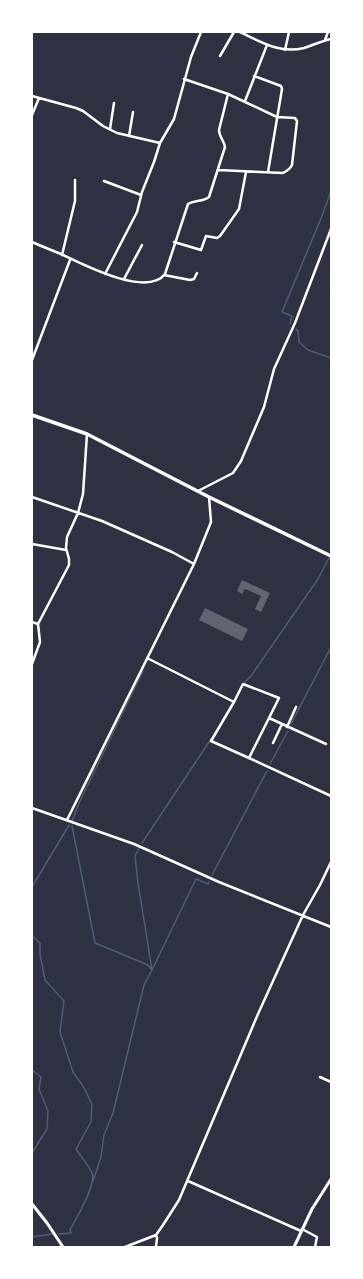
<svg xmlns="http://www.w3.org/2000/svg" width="363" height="1279" viewBox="0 0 363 1279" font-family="Overpass,sans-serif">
	<rect width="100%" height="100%" fill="#2d3142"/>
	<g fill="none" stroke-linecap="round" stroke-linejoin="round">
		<path stroke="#4f5d75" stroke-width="1.5" d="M331,289L330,292L331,293
			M290,324L292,316L282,312L322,216L331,191
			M296,329L298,331L299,342L308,350L331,358
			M245,682L251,676L318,579L329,558
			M291,724L331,647
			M270,764L288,731
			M72,821L79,803L143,671
			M72,826L95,943L148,965L152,970L196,879L208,884L209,882
			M142,843L211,739
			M212,875L267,771
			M32,887L69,825
			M32,936L40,943V954L45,980L64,1001L60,1032L73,1072L83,1086L92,1104L91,1122L76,1149C81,1157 88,1164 92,1173C97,1184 76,1219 70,1230L71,1233L58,1234
			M32,1070L41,1077L39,1089L48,1111L47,1129L32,1153
			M93,1181L101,1157L104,1135L113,1113L144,985L152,970L138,883L135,856L139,848
			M32,1237L52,1234"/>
	</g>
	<path fill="#626471" d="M242,580L270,593L261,612L255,609L261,596L245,589L242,594L237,591Z
		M205,608L248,629L242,641L199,620Z"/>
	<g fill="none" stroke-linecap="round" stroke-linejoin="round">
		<path stroke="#fff" stroke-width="2.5" d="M240,32C261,42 280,54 304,48C313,45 322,41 331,39
			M325,40L328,32
			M285,50L289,32
			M220,56L234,32
			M254,76L281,86L282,89L268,172
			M32,96L76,108L83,111L103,126L117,133L160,143
			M245,101L267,45
			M32,115L39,98
			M110,129L114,103
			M129,136L133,112
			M218,170L283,173C287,171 290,169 292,165L297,121L295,118L277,117L228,94
			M104,181L141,195
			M32,242C41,246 51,250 61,254C82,264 147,298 165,274L188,204C194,200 203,202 209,197L225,147C224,140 219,137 219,130L228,94L184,79
			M174,242L201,250L206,236L217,238L220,236L239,209L246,172
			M62,255L75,201V180
			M105,274L137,212L142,192L154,162L160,143L174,119L191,57L201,32
			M164,275L190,280L194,279L197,273
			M124,279L142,245
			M32,360L70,260
			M198,491L233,473L241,461L264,407L274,369L295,323L331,229
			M32,497L102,521L172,552L194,564
			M32,544L66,550
			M32,622L38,624
			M38,624L69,565V559L66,548L67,537L78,513L83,494L87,434
			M147,658L234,702
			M32,664L40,642L38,624
			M243,684L279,698L249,758L211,741L234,702Z
			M269,718L326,744
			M287,727L296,707
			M273,743L282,724
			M249,758L331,796
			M32,808L134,844L219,882L331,927
			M67,820L194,564L211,522L209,497
			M320,1077L331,1082
			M188,1181L301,1231
			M302,1229L317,1237L315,1247
			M156,1235L157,1238L156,1247
			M125,1247L156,1235L163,1225L179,1200L258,1014L303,915L320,885L331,862"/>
		<path stroke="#fff" stroke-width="3" d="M32,1204L47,1223L63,1247
			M294,1247L312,1209L331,1179"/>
		<path stroke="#fff" stroke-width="3.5" d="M32,415L87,434L209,497L331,556"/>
	</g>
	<rect width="363" height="1279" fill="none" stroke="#ffffff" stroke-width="66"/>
</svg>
